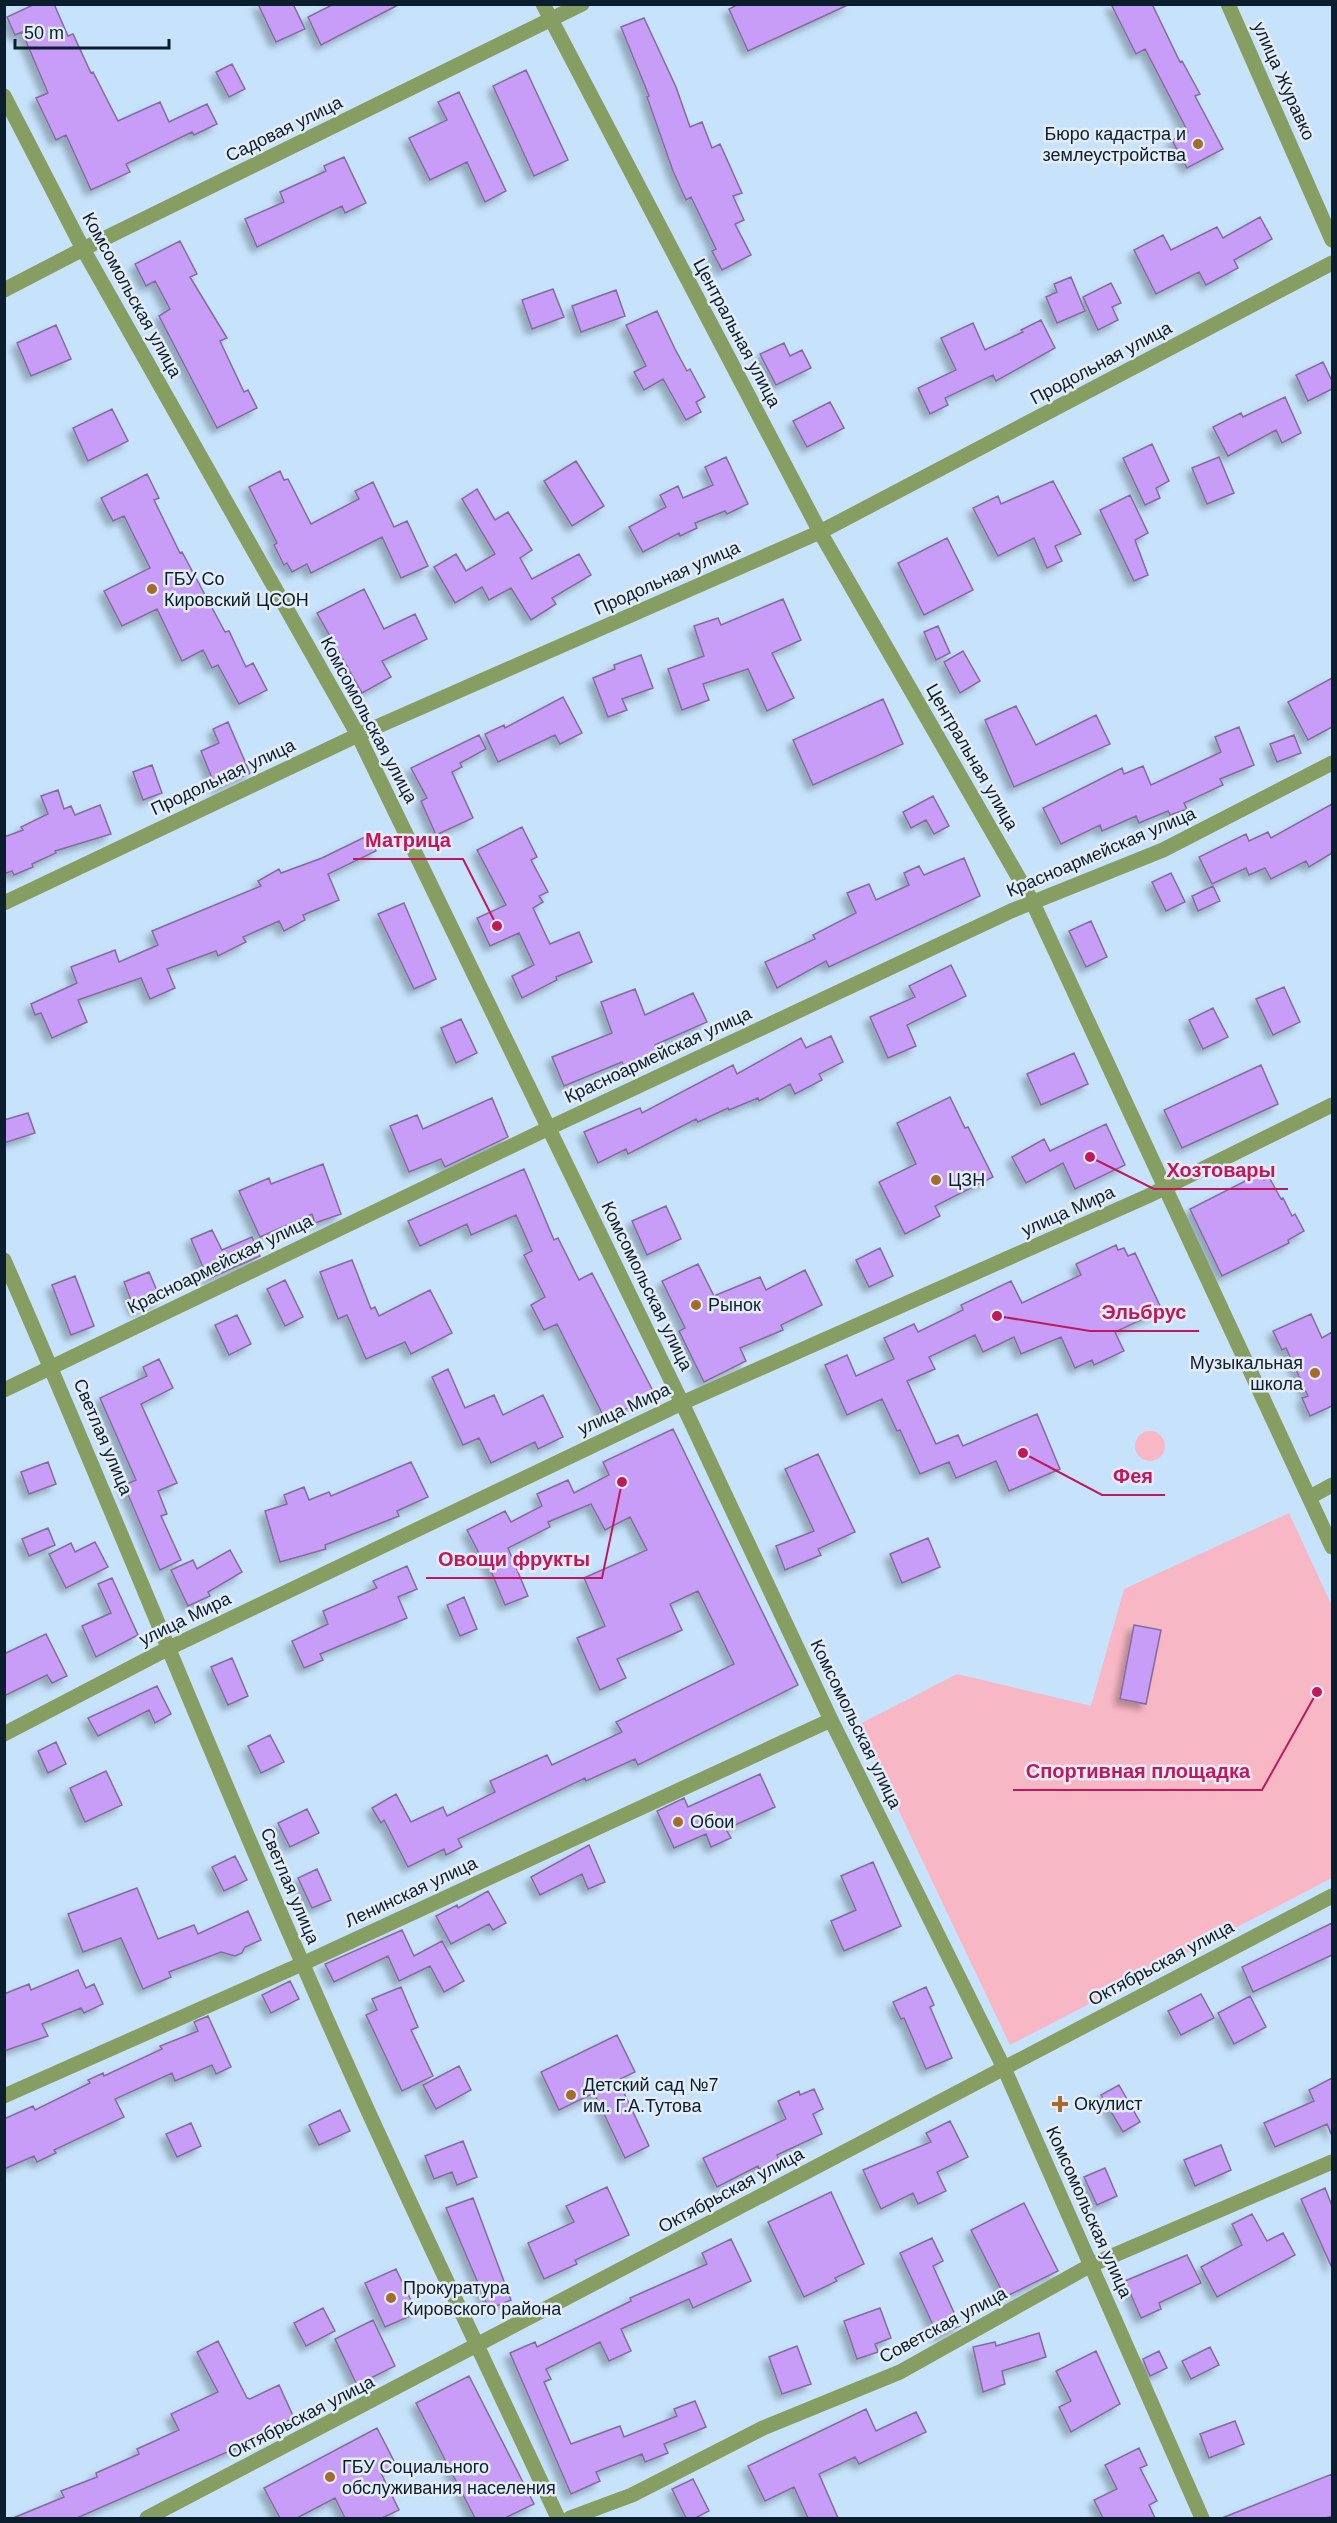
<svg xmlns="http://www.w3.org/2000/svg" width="1337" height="2523" viewBox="0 0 1337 2523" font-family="Helvetica,sans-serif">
	<defs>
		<filter id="shadow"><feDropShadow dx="-5.5" dy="5.5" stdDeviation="3" flood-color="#0004"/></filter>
	</defs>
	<rect width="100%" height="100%" fill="#c7e3fc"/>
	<path fill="#f8b7c4" d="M1135 1446a15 15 0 1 1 30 0a15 15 0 1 1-30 0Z
		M1289,1513L1332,1606V1878L1010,2045L858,1725L957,1674L1091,1706L1124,1589Z"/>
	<path fill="#c89df8" stroke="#836c9c" stroke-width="1.5" filter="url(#shadow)" d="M35,4H54L68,36L73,34L91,73L93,72L118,121L160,102L169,122L207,104L217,124L194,135L192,132L126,164L130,172L91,190L66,135L56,140L36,98L48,93L22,32L15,35L7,17Z
		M258,4H293L305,29L276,42Z
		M334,4H400L321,45L308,17Z
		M739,4H850L748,51L729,9Z
		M1111,4H1152L1180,62L1182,61L1200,94L1195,96L1223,149L1187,168L1172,140L1188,132L1145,49L1136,54Z
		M644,18L676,87L690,127L702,122L712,148L720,144L742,193L733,196L744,220L735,224L751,255L722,270L712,251L716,249L691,197L686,200L673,171L647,97L649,96L621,27Z
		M232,64L245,89L229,97L216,72Z
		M526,70L568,160L534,176L493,86Z
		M459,92L506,191L485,202L467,162L430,180L409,138L447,120L438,102Z
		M344,157L366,203L345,213L342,206L257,247L245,219L284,202L280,192L326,171L324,166Z
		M1260,217L1272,239L1234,260L1238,268L1206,285L1199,272L1156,294L1134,250L1163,235L1171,250L1217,227L1223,238Z
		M180,241L197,274L190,277L227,338L220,341L244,392L248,390L257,408L217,428L159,316L170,309L155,281L146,286L135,264Z
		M1071,277L1085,311L1057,323L1046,297L1057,292L1054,284Z
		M1111,283L1121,303L1112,307L1118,320L1098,330L1083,297Z
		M553,289L564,317L532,329L522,300Z
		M616,290L625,316L581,332L572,306Z
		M657,311L675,349L687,371L690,369L705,397L696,402L701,412L686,420L663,379L644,390L634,372L646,366L626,325Z
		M1041,320L1055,348L996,381L993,375L945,398L948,405L930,414L918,388L956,370L941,338L973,323L985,350L1023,332L1021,330Z
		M56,325L71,359L31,376L17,343Z
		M784,343L790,356L802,350L811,368L776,385L760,354Z
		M1323,362L1332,381V389L1308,401L1296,375Z
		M1285,397L1301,433L1282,443L1276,430L1228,456L1213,427L1241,413L1243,417Z
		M830,402L844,428L807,447L793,421Z
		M112,409L128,441L88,461L73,428Z
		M1152,444L1169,481L1156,488L1160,498L1145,505L1123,458Z
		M726,457L748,504L727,514L725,511L695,523L697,528L680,536L679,533L643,552L629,527L666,507L660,495L678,486L683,498L713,485L705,467Z
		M1219,457L1234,493L1207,504L1192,468Z
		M576,461L604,506L572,526L544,481Z
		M280,471L284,480L288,479L311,524L359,499L355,491L373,482L394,527L407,521L428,566L401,578L382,537L311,573L307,564L292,572L287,563L284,565L274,545L277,543L249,487Z
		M147,474L159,498L154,500L180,553L182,552L225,632L229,631L246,667L253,663L267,690L239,704L218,665L212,668L203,650L182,661L157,609L122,626L104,591L150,568L124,516L113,521L101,498Z
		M1053,481L1081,534L1055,546L1062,561L1047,568L1034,538L998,556L973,508L998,496L1001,504Z
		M477,489L495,520L508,512L532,550L520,558L532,579L579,554L591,575L552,598L556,604L531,620L511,588L489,600L482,587L455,603L434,567L456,554L466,571L495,554L462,499Z
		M1130,495L1148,533L1135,540L1148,575L1134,581L1100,510Z
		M947,538L973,590L924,615L898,563Z
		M364,589L384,629L415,614L427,639L382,661L391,677L362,693L317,613Z
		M783,599L801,640L772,653L794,698L767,711L748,669L703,684L709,700L682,710L668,669L704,656L694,626L718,618L721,625Z
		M938,626L950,653L936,660L924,632Z
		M963,651L980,681L960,693L944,662Z
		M641,655L653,688L622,699L627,710L608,717L593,678L615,669L614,665Z
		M1332,678V727L1308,740L1288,702Z
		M563,697L582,733L560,744L555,735L498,762L485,734L504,725L505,728Z
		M883,699L903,744L813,785L793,740Z
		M1016,706L1036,745L1096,715L1110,744L1014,787L985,720Z
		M228,722L250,773L216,788L201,751L219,743L213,729Z
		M1239,727L1254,765L1220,779L1223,785L1184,803L1187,809L1170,815L1168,811L1139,823L1136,816L1102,831L1100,825L1061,844L1043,808L1122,768L1124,774L1143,766L1151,785L1221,752L1215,737Z
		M479,735L486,749L460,763L462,767L452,772L473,818L436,835L421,801L427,798L411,768Z
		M1294,735L1301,753L1277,762L1270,744Z
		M152,765L162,793L143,800L133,772Z
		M58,790L64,809L71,806L75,815L100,805L111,834L55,851L56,853L32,864L33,867L14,875L12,871L4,874V837L23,830L21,827L48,814L41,796Z
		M933,796L949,826L934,834L926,820L911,828L903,812Z
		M1332,804V853L1309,867L1306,861L1271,879L1265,868L1249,875L1246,868L1212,884L1199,857L1246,834L1249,841L1268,832L1271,838Z
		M522,827L537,857L531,860L548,892L539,896L543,902L533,908L550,944L579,932L592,962L556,977L557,980L522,998L512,976L534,965L519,933L490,946L477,918L506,905L477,850Z
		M369,835L376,851L328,874L339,900L303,915L305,920L284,931L279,921L243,937L246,942L218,956L216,951L167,969L175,988L150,999L141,978L78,1000L87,1022L52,1038L41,1013L35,1015L31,1004L77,983L71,967L115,950L119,962L158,945L152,931L261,886L258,881L279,869L281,873L322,858Z
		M964,858L980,896L829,967L826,961L777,988L765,962L815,939L813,935L856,913L847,893L869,884L876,900L909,885L904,873L919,866L924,875Z
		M1171,873L1185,902L1166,911L1152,882Z
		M1213,886L1220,901L1198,911L1192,896Z
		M404,903L436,979L414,989L378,914Z
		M1091,921L1107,957L1086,967L1069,931Z
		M951,965L966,996L907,1025L916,1046L888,1058L870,1017L915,997L909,986Z
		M1284,987L1300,1022L1273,1035L1256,999Z
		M635,989L645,1015L693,993L707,1022L655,1045L658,1054L624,1066L622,1062L564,1086L552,1057L612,1033L601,1002Z
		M1213,1008L1228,1037L1203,1049L1189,1020Z
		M461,1019L477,1053L456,1063L441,1028Z
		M831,1036L843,1062L819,1074L822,1080L795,1094L790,1084L759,1101L758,1098L729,1110L728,1108L698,1122L696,1119L628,1154L626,1149L598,1163L584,1132L640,1108L642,1113L733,1065L737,1074L801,1038L806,1048Z
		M1074,1053L1088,1084L1041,1105L1027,1074Z
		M1261,1065L1278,1104L1182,1148L1164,1110Z
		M950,1097L965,1128L968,1127L993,1177L935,1206L940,1216L905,1234L879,1182L916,1164L897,1123Z
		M492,1098L508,1137L445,1167L441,1159L409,1172L390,1126L417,1115L423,1129Z
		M28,1113L35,1133L4,1143V1120Z
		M1106,1124L1125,1165L1075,1189L1063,1163L1026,1183L1012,1157L1044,1139L1050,1151Z
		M323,1164L341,1214L315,1223L312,1214L260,1237L239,1191L269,1178L271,1184Z
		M524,1169L554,1240L558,1238L579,1280L592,1273L655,1395L605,1419L557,1324L544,1330L531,1305L545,1297L524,1255L532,1251L516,1215L471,1235L467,1224L420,1246L408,1221Z
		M1261,1173L1264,1180L1269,1177L1281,1199L1283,1198L1292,1216L1295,1214L1304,1231L1288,1240L1289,1243L1222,1276L1190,1209Z
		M666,1206L681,1239L647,1255L632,1221Z
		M212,1230L222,1250L252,1237L260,1256L208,1279L191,1239Z
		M1116,1245L1118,1250L1124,1248L1128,1256L1135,1253L1162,1310L1115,1332L1124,1351L1094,1365L1092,1360L1075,1368L1061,1337L1021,1354L1014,1337L983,1352L975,1335L929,1357L935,1369L907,1381L936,1444L958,1435L963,1446L1037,1414L1060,1469L1009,1491L996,1461L956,1478L949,1462L920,1474L900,1430L897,1431L882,1399L847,1415L825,1365L847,1355L856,1376L894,1359L884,1338L914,1324L918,1332L963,1310L961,1305L1011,1281L1022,1303L1081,1275L1076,1264Z
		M880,1248L893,1276L869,1287L856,1260Z
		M352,1260L371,1309L375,1307L379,1316L430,1290L452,1333L411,1354L405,1342L366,1359L347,1315L338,1319L320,1272Z
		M698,1264L714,1296L760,1277L766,1290L805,1270L822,1305L781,1325L783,1330L740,1348L746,1361L704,1382L679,1331L685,1328L662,1281Z
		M149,1272L161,1300L135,1311L124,1282Z
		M75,1276L94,1326L71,1335L52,1285Z
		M285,1280L303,1317L285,1326L267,1289Z
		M1311,1314L1322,1338L1332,1332V1406L1310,1416L1302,1398L1308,1396L1286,1348L1282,1350L1273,1331Z
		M237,1315L251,1344L229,1355L215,1325Z
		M159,1359L173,1388L141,1404L177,1483L158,1491L167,1514L161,1516L181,1560L160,1570L124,1485L136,1480L100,1398L147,1376L143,1367Z
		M448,1369L465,1408L494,1395L503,1415L543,1395L563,1437L538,1449L535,1442L491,1463L479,1438L463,1445L432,1377Z
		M673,1429L798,1685L638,1765L635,1759L586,1781L585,1778L458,1839L462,1847L446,1855L444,1849L408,1867L384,1820L381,1823L372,1808L396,1794L411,1822L443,1807L447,1816L495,1792L490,1781L547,1755L552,1765L622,1732L616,1722L734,1664L698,1591L670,1604L682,1630L617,1659L626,1678L600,1690L577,1638L605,1626L584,1578L647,1550L630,1517L605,1530L591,1504L548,1522L550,1527L508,1548L528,1596L505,1605L486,1559L483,1561L467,1530L505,1511L511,1522L542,1506L537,1494L568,1480L574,1493L609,1475L603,1462Z
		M818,1454L855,1532L818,1549L821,1555L785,1570L776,1546L814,1531L785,1469Z
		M48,1462L56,1484L29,1494L21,1472Z
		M411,1462L428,1497L397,1511L399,1516L325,1545L326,1549L280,1562L265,1511L287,1504L284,1495L304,1487L309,1500L329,1492L331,1496Z
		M48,1528L55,1545L29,1556L22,1539Z
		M928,1538L940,1567L902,1583L890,1554Z
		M95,1542L108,1567L66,1588L49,1554L71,1543L75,1552Z
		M230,1550L242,1572L208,1592L210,1596L188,1606L171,1570L193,1560L197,1569Z
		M407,1566L417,1589L398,1597L407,1618L320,1654L323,1660L304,1668L292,1641L328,1624L323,1611L377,1588L373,1581Z
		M112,1578L138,1635L96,1657L82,1626L111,1613L98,1584Z
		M464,1597L477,1629L460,1636L447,1605Z
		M1134,1625L1161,1630L1146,1704L1120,1699Z
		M46,1634L67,1676L52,1683L47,1675L4,1696V1654Z
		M232,1658L248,1696L228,1705L211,1667Z
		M157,1686L171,1714L155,1723L149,1710L98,1736L88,1718Z
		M270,1735L284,1762L261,1773L248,1746Z
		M56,1742L66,1764L48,1773L38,1751Z
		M106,1771L122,1805L85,1822L70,1788Z
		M760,1774L775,1807L726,1829L731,1838L711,1847L706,1834L674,1848L657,1811L684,1798L688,1807Z
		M307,1809L319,1833L290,1847L278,1823Z
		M589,1845L605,1882L588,1889L582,1874L540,1895L531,1877Z
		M235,1856L247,1880L224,1891L212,1867Z
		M873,1862L901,1926L844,1951L831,1921L856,1910L841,1876Z
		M317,1869L331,1900L312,1908L298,1878Z
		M137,1888L158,1939L194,1925L198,1934L248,1911L261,1940L245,1947L242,1953L235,1956L221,1952L169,1972L171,1977L143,1989L121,1938L83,1952L68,1914Z
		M488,1891L506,1923L493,1930L489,1924L451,1944L436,1916L457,1905L458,1908Z
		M1332,1923V1955L1253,1992L1242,1967Z
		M402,1930L414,1956L442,1941L464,1981L444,1992L430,1966L399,1981L388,1956L334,1982L325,1964Z
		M78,1970L86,1988L94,1984L103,2004L84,2013L81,2008L42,2024L48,2036L4,2051V1994L29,1984L31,1990Z
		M290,1981L299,1999L271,2013L262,1995Z
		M401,1987L418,2027L411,2030L433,2076L402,2091L366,2015L377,2010L372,1999Z
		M926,1987L934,2005L930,2007L952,2058L926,2069L904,2018L901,2019L893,2002Z
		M1201,1994L1214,2018L1181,2035L1168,2011Z
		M1250,1996L1266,2027L1234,2044L1218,2013Z
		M208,2016L231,2067L216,2074L212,2065L175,2081L172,2073L115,2099L124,2117L54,2150L56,2153L37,2162L34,2156L4,2169V2119L33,2106L35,2110L90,2083L88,2080L103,2073L104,2076L162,2049L160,2046L198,2031L194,2022Z
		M617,2035L635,2072L618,2080L649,2146L625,2158L594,2093L559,2110L541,2072Z
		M459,2066L471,2090L436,2109L423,2085Z
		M1332,2078V2136L1327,2124L1275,2147L1264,2123L1314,2101L1309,2090Z
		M1119,2085L1140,2122L1123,2132L1101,2095Z
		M814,2089L823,2109L813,2114L822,2134L777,2155L779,2160L759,2169L758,2166L717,2187L703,2158L786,2119L778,2101L799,2091L800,2095Z
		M340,2110L350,2131L319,2145L309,2125Z
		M950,2121L968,2157L937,2172L946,2191L918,2204L913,2193L881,2209L863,2170L931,2142L926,2133Z
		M191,2123L201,2146L177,2157L166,2134Z
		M463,2141L477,2177L457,2185L452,2172L434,2179L425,2156Z
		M1221,2145L1231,2170L1195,2186L1184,2160Z
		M1105,2168L1117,2196L1097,2205L1084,2177Z
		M607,2187L629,2235L575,2260L577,2264L544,2279L528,2243L574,2222L566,2206Z
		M1325,2188L1332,2206V2268L1301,2199Z
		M831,2192L864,2264L835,2278L837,2281L804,2297L768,2222Z
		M473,2198L511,2300L489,2309L446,2208Z
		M1024,2203L1058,2271L1005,2297L971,2230Z
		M1252,2214L1267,2241L1283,2233L1295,2255L1217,2297L1201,2267L1242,2245L1232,2224Z
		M932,2238L943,2261L933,2266L960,2326L938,2336L900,2253Z
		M731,2239L751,2281L693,2308L689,2299L621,2329L631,2351L609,2361L600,2342L546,2369L551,2379L544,2382L571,2444L620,2426L624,2437L677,2416L674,2409L695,2401L706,2427L664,2444L668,2453L645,2462L642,2454L596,2472L600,2481L571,2494L510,2353L535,2342L537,2347L631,2301L630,2298L707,2264L702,2253Z
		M1187,2255L1201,2283L1159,2303L1161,2309L1141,2318L1125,2281Z
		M396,2269L417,2313L385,2327L365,2283Z
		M323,2308L335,2331L306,2346L294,2323Z
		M880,2308L891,2338L875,2344L878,2352L857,2359L844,2321Z
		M373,2320L395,2366L357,2385L335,2339Z
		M1039,2333L1046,2357L1002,2371L1005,2384L983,2392L973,2347L995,2342L996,2346Z
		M218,2341L247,2398L250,2399L279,2385L294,2418L264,2432L266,2435L77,2518H13L64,2497L61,2491L97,2477L96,2473L139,2454L137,2449L179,2430L171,2414L218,2392L197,2352Z
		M797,2346L811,2384L782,2394L769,2357Z
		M1210,2347L1219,2365L1191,2379L1182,2361Z
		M1096,2351L1120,2404L1071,2432L1059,2407L1071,2401L1056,2371Z
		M1159,2351L1167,2368L1150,2376L1143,2359Z
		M469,2376L534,2504L505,2518H475L416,2403Z
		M866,2409L876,2431L916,2412L926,2432L859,2464L855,2457L819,2474L838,2518H808L794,2487L765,2501L748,2466Z
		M1235,2421L1244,2444L1209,2458L1200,2434Z
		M377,2428L396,2465L381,2473L399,2510L382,2518H345L335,2498L297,2518H280L264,2488Z
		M1139,2448L1147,2465L1140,2468L1157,2501L1149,2505L1155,2518H1103L1094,2500L1117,2489L1105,2465Z
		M1332,2474V2516L1326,2518H1222Z
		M693,2479L709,2511L695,2518H686L672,2489Z"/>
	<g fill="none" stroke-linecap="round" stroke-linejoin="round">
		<path stroke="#879e62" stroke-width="15" d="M543,4L820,532L1032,901L1332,1547
			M1228,4L1332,240
			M4,96L83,249L358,735L682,1403L831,1720L1004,2068L1202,2518
			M4,290L83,249L582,4
			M4,903L358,735L820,532L1332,263
			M4,1260C106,1492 199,1728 301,1960C382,2148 472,2333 558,2518
			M4,1390L549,1128L1011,911L1163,850L1332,763
			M1310,1497L1332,1485
			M4,1734L167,1649L682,1403L1148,1196L1332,1105
			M4,2096L302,1964L831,1720
			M147,2518L1332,1896
			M570,2518L632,2495L763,2428L900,2372L1091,2265L1332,2162"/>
	</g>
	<g fill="#a46b2a" stroke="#e4edf6" stroke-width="2">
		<circle cx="1198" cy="144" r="6"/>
		<circle cx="152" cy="589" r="6"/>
		<circle cx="936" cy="1180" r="6"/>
		<circle cx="696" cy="1305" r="6"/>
		<circle cx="1315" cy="1373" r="6"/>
		<circle cx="678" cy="1822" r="6"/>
		<circle cx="571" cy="2095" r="6"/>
		<path d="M1057 2095h6v6h6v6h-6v6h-6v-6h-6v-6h6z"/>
		<circle cx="391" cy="2298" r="6"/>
		<circle cx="330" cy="2477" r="6"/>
	</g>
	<g text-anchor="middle" stroke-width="5" stroke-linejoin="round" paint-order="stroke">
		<g font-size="18" fill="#0b1e2d" stroke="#e4edf6">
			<text transform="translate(1284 81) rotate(66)" y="6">улица Журавко</text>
			<text transform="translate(284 129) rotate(-26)" y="6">Садовая улица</text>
			<text transform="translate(132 295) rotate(61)" y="6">Комсомольская улица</text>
			<text transform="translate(737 333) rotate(62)" y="6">Центральная улица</text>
			<text transform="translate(1101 363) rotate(-28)" y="6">Продольная улица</text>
			<text transform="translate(667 578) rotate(-24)" y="6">Продольная улица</text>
			<text transform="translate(369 720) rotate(62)" y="6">Комсомольская улица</text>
			<text transform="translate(972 757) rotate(60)" y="6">Центральная улица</text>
			<text transform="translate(223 777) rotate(-25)" y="6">Продольная улица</text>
			<text transform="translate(1101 852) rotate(-23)" y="6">Красноармейская улица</text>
			<text transform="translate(658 1055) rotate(-25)" y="6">Красноармейская улица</text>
			<text transform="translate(1068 1211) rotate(-24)" y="6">улица Мира</text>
			<text transform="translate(220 1264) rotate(-26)" y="6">Красноармейская улица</text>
			<text transform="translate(647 1286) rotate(64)" y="6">Комсомольская улица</text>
			<text transform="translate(624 1409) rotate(-25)" y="6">улица Мира</text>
			<text transform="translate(103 1437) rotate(67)" y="6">Светлая улица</text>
			<text transform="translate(185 1619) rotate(-26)" y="6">улица Мира</text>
			<text transform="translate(856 1724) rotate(64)" y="6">Комсомольская улица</text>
			<text transform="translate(290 1886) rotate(67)" y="6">Светлая улица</text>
			<text transform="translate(411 1892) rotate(-25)" y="6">Ленинская улица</text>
			<text transform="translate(1161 1963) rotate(-28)" y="6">Октябрьская улица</text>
			<text transform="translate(731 2190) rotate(-28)" y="6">Октябрьская улица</text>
			<text transform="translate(1089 2212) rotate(66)" y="6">Комсомольская улица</text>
			<text transform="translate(943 2325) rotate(-28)" y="6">Советская улица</text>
			<text transform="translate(301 2417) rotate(-27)" y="6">Октябрьская улица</text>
		</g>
		<g font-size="18" fill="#0b1e2d" stroke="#e4edf6" text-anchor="start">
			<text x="1186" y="140" text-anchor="end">Бюро кадастра и<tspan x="1186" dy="21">землеустройства</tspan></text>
			<text x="164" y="585">ГБУ Со<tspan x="164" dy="21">Кировский ЦСОН</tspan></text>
			<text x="948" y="1186">ЦЗН</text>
			<text x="708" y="1311">Рынок</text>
			<text x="1303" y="1369" text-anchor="end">Музыкальная<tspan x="1303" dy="21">школа</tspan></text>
			<text x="690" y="1828">Обои</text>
			<text x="583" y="2091">Детский сад №7<tspan x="583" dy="21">им. Г.А.Тутова</tspan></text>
			<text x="1074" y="2110">Окулист</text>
			<text x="403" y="2294">Прокуратура<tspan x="403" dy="21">Кировского района</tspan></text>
			<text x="342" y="2473">ГБУ Социального<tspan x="342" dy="21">обслуживания населения</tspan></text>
		</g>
	</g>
	<path fill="none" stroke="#c2185b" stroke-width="2" d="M497 926L463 859H353M1090 1157L1154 1189H1288M997 1316L1090 1331H1199M1023 1453L1102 1495H1165M622 1482L602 1578H426M1317 1692L1262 1790H1013"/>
	<g fill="#c2185b" stroke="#e4edf6" stroke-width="2">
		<circle cx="497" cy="926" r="6"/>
		<circle cx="1090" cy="1157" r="6"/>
		<circle cx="997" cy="1316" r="6"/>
		<circle cx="1023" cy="1453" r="6"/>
		<circle cx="622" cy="1482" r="6"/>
		<circle cx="1317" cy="1692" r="6"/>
	</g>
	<g font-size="20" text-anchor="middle" font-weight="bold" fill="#c2185b" stroke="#e4edf6" stroke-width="5" stroke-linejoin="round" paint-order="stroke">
		<text x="408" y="847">Матрица</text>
		<text x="1221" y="1177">Хозтовары</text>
		<text x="1144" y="1319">Эльбрус</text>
		<text x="1133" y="1483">Фея</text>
		<text x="514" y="1566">Овощи фрукты</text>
		<text x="1138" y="1778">Cпортивная площадка</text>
	</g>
	<rect width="1337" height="2523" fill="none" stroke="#0b1e2d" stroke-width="12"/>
	<path d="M15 39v9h154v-9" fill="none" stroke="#0b1e2d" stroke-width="3"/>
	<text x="24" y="39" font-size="18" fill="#0b1e2d" stroke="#e4edf6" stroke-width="4.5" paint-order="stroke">50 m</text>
</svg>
